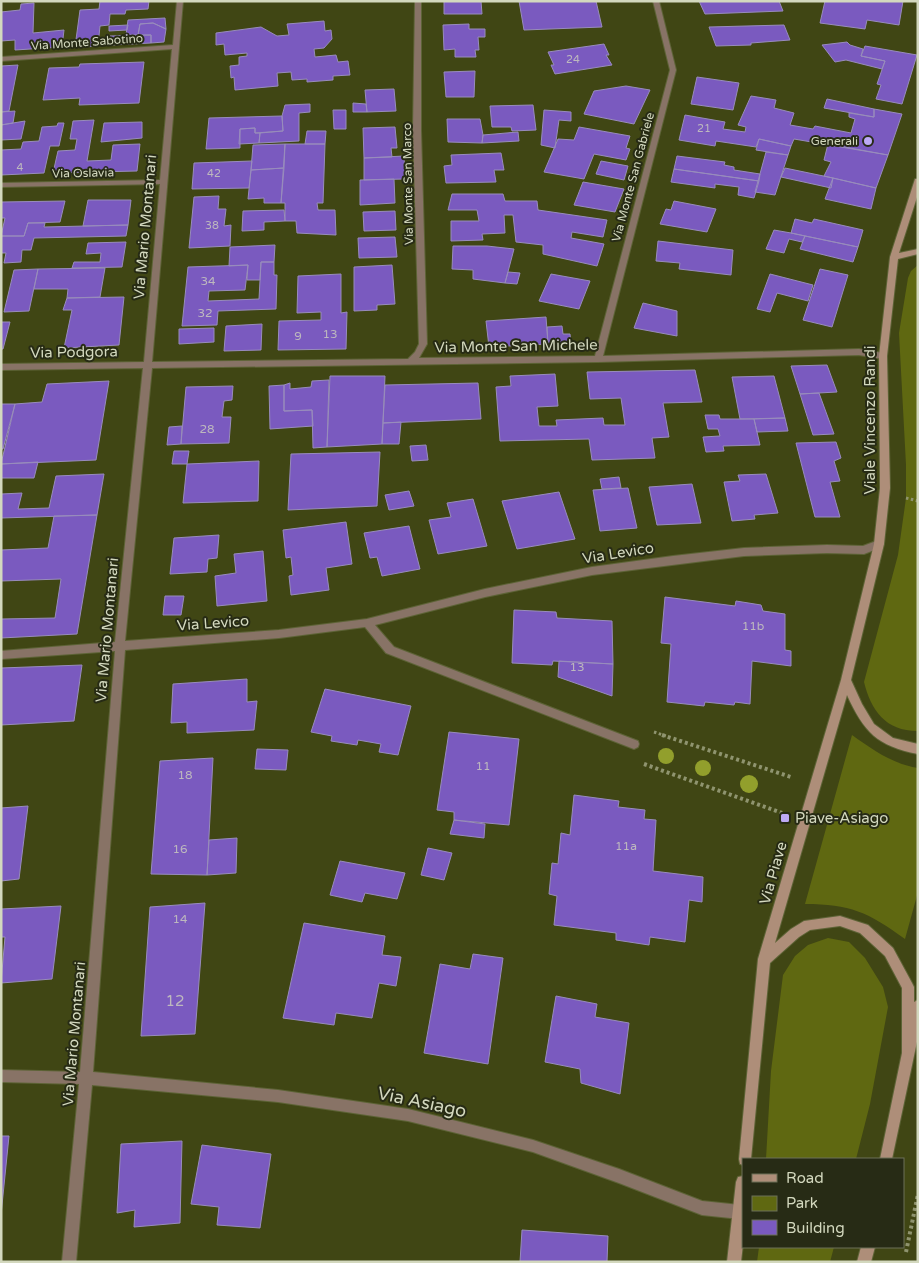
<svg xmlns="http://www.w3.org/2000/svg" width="919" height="1263" viewBox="0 0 919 1263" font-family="'Varela Round',sans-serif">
	<rect width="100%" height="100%" fill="#404614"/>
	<path fill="#5f6811" d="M918,265V731C885,731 871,710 864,682L898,555L906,498V465L899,333L908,278L911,271Z
		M852,735C872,749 892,764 918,768V892L905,939C868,912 850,904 805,904Z
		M828,938L849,942L865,958L883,987L888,1007L870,1104L856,1159H766L771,1071L783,975L795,956L808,945Z
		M759,1247H834L830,1262H757Z"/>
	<path fill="#7a5abf" stroke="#988cbc" d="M100,1H149L148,9L126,10L125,14H110L109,25L100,26L98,46L75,47L80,10L99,9Z
		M444,1H481L482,14H444Z
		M519,1H596L602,27L524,30Z
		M699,1H779L783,11L705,14Z
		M825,1H903L899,25L867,20L865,29L820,23Z
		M34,3L33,33L64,30L62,47L15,50V40L1,41V12L20,10L21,4Z
		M165,18L166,29L153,23L140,24L138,35H126L128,20Z
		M324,21L325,31L331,30L332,39L324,48L314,49L315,57L336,55L338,62L348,61L350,75L333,76V80L307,82V79L292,80L291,72L277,73L278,86L235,90L234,77L231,78L230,66L239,65V57L247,56V53L225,55L224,44L216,45V33L261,27L277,36L289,35L287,24Z
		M153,23L166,29L164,42L151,43V35H138L140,24Z
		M469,24V29H485V37H478L479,50H475L476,57H455V49L444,50L443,25Z
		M128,25L127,30L109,31V26Z
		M784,25L790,40L751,43V45L716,46L709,27Z
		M151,35V43L111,45L110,36Z
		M847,42L850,45L863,49L861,56L885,61L882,69L846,60L835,62L822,45Z
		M604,44L609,55H606L612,65L555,74L551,65H554L548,52Z
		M865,46L917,55L902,104L876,99L881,85L877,84L885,61L861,56Z
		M144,62L139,103L79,105L80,98L43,100L49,68L79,67L80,64Z
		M18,65L9,111L1,112V66Z
		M475,71L474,97H446L444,72Z
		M697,77L739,83L733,110L691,104Z
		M626,86L650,90L634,124L584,114L594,91Z
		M394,89L396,111L367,112L365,90Z
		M751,96L776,100L774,108L794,113L790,125L813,129L815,126L851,133L855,119L849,117V113L874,117V109L902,114L888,155L794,139L791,146L759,139L756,147L716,141L715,146L679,140L685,115L725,122L723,129L745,132L746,127L738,125Z
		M827,99L874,109V117L824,108Z
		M353,103L366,104L367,112H353Z
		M310,104V112L299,113V141L259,143L260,133L283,131L282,116L285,105Z
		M533,105L536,130L512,131L511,127H492L490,106Z
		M333,110H346V129H334Z
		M544,110L571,112V121L559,120L555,148L541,145Z
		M15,111L13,123L1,125V112Z
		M282,116L283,131L255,133V128L240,129V148L206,149L209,118Z
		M447,119H480L483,135L482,143L448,142Z
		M94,120L87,161L111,160L113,145L140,144L137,171L53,173L58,151L75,150L77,139H70L73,121Z
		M25,121L21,139L1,140V125Z
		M142,122V138L101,142L104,123Z
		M58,123H64L59,146H50L44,173L1,175V150L21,149L23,142L39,141L42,127L57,126Z
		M395,127L397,148H391L392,157L364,158L363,128Z
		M579,127L630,136L626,148L630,149L626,160L594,154L584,179L544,172L558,139L574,140Z
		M255,128V133H260L259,143L239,144L240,129Z
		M307,131H326L325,144H305Z
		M518,132L519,141L482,143L483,135Z
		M759,139L791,146L788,155L756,150Z
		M285,144H325L323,203H317L318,210H335L336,235L297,233L296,221H285V203H281Z
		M285,144L284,168L251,170L253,145Z
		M828,144L888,155L876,188L824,176L831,162L824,160Z
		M766,152L788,155L775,195L755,192Z
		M501,153L504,170H494L496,182L446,183L444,166L452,165L451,155Z
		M404,156L405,179L364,180V158Z
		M677,156L725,162L724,165L734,167V170L760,174L759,181L674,169Z
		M252,161L249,188L192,189L194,163Z
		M601,161L628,166L624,180L596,174Z
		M284,168L281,203H264V198L248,199L251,170Z
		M785,168L833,178L831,188L781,177Z
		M674,169L759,181L754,198L738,195L739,187L715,184V188L671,182Z
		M833,178L876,188L871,209L825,199Z
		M394,179L395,203L360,205V180Z
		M583,182L624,189L615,212L574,205Z
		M452,194H503L505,201H537L538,210L607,220L603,237L572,232L571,238L604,244L597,266L543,254V245L516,242L513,215H504L505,233L482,234L483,240L451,241V221H479L477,210H448Z
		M219,196L218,209H226L224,226L231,225L230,246L189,248L194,197Z
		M88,200H131L128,225L83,226Z
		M65,201L60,222L28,223L24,236H1L5,218H1V202Z
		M674,201L716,209L707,232L660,224L666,209L671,210Z
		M284,210L285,221L264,222V230L242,231L243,211Z
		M395,211L396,230L364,231L363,212Z
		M795,219L812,223L814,219L863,230L858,247L791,233Z
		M28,223H45L44,227L128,225L126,236L34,238L31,250H22L21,262L4,263L6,253H1V236H24Z
		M774,230L791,233L805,236L802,242L789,239L784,253L766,249Z
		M805,236L858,247L853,262L800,249Z
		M395,237L397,257L359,258L358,238Z
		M658,241L733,250L731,275L679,269L680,263L656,261Z
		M126,242L122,267L72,268L74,262H100L101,253L86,254L88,243Z
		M275,245L274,262H261L260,280H247L248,265L229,266L230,247Z
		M453,246H487L514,249L505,283L473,279V270L452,269Z
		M261,262H274V275H277L276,309L218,311L217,325L182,326L188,267L248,265L245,290L209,291L208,301L259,299Z
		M392,265L395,304L377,305V310L354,311V267Z
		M105,268L100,297L67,298L68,289H34L38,269Z
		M38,269L29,311L4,312L14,270Z
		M820,269L848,275L832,327L803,320Z
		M508,272L520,273L517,284L505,283Z
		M341,274V313L347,312L346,349L278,350L279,321L321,320V312L297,313L298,276Z
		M551,274L590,281L579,309L539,301Z
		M770,274L813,285L808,301L777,293L770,312L757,309Z
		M124,297L119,345L64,348L72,310H63L67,298Z
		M643,303L677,311V336L634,328Z
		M546,317L548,344L489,347L486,321Z
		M1,322H10L3,349H1Z
		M262,324L261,350L224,351L226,326Z
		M562,326L563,334H570L571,344H548L547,327Z
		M214,328V342L179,344V329Z
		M827,365L837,392L800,394L791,366Z
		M695,370L702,402L663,403L669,437L652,438L655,458L592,460L589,439L500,441L496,387L511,386L510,376L555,374L558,406L537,407L539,426H557L556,420L603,418L604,425H625L621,398L590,399L587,372Z
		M330,376H385L382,444L327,447Z
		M774,376L785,418L740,419L732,377Z
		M329,380L327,447L313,448L312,410L284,411V385L290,383V389L311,387L312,381Z
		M109,381L96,460L1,464L15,404L42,402L47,384Z
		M478,383L481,419L383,423L385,385Z
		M284,385V411L312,410L313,426L270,429L269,386Z
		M233,386L232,400L224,401L222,417H231L229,443L181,444L186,387Z
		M819,393L834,434L813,435L800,394Z
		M1,404H15L3,449H1Z
		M705,415H719L720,419H754L760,445L723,446L724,451L706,452L703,437L720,436L718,429H708Z
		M785,418L788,431L757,432L754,419Z
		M401,422L399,444H382L383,423Z
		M182,426L181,444L167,445L169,427Z
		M836,442L841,458L834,461L840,481L830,482L840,517H815L796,443Z
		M426,445L428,460L412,461L410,446Z
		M174,451H189L187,464H172Z
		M380,452L377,506L288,510L291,454Z
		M259,461L258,501L183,503L187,464Z
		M38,462L34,478H1V464Z
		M104,474L97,515L1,518V494L22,493L18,509L49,508L56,476Z
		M766,474L778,513L754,515L755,519L732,521L724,482L740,481L738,475Z
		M619,477L621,488L602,489L600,479Z
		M692,484L701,523L657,525L649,487Z
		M628,488L637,528L600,531L593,490Z
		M409,491L414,506L389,510L385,495Z
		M559,492L575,539L517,549L502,501Z
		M473,499L487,546L438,554L429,520L451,517L447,503Z
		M97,515L77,634L1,638V619L55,618L61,579L1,581V550L48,548L54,516Z
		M346,522L352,564L326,568L329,590L291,595L289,576L293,575L291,557L286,558L283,530Z
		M409,526L420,569L382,576L377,557L370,558L364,533Z
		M219,535L217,558L208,559L207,572L170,574L174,538Z
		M263,551L267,601L217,606L215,576L236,573L234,554Z
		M165,596H184L181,615H163Z
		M665,597L735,606L736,601L761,605L763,611L785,614V650L791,651V666L752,661L750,704L735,702L734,705L705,702L704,706L667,702L671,644L661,643Z
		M514,610L556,612L557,618L612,621L613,664L553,661L552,665L512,663Z
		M559,661L613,664L612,696L558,677Z
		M82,665L74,721L1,725V668Z
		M247,679V702L257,701L254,730L187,733V722L171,723L173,684Z
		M325,689L411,706L398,755L379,752L381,744L358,740L357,745L331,741L332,736L311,732Z
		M449,732L519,739L509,825L454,820V812L437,810Z
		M257,749L288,750L286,770L255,769Z
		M213,758L207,875L151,874L160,761Z
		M574,795L619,801L618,807L645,810L644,819L656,820L653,871L703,877L702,902L689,900L685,942L650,937L649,945L616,940V933L554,925L557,896L549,894L552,863L558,864L561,833L570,835Z
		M28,806L19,879L1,881V808Z
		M454,820L485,824L484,838L450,834Z
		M237,838L236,873L207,875L209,840Z
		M428,848L452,853L444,880L421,875Z
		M340,861L405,873L397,899L365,893L362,902L330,895Z
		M205,903L195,1034L141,1036L150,907Z
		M61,906L52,979L1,983L5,937H1V909Z
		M304,923L385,936L382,955L401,957L396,986L379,983L372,1018L336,1013L334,1025L283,1018Z
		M473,954L503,958L488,1064L424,1053L440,964L470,969Z
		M556,996L597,1004L595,1017L629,1023L620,1094L581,1083L580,1069L545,1062Z
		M1,1136H9L1,1215Z
		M182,1141L180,1223L134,1227L135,1210L117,1213L121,1144Z
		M202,1145L271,1154L260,1228L217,1225L219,1207L191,1204Z
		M522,1230L608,1236L607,1262H520Z"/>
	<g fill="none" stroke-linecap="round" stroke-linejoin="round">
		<g stroke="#5d6336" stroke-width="2">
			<path id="street" d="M177,1H183L152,362L408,359L415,352L419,344L413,130L415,1H421V130L427,344L419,358L595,356L670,70L653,1H659L676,70L603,356L859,349L883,353L887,356L883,359L859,355L598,362L152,368L125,641L279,630L367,619L485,589L592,567L673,556L744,548L827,545L863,546L879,540L884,544L882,547L864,554L827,553L744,556L592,575L485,597L375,625L394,647L638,741L639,744L638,747L634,749L386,653L365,627L279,638L125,650L93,1072L278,1090L408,1109L533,1140L619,1169L702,1201L740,1205L743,1207V1217L740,1219L702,1215L619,1183L533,1152L408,1121L278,1102L92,1085L76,1262H62L79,1084L1,1082V1070L80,1072L115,651L1,659V651L115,642L143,368L1,370V364L144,362L160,184L1,187V183L160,180L172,49L1,61V57L173,45Z"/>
		</g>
		<g stroke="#5d6336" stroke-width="2">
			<path id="secondary" d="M915,179H918V194L899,253L918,249V254L898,259L887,356L890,488L884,544L851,680L862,704L874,724L893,738L918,744V754C877,746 864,732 847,695L775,943L791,929L804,921L840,916L868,925L893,948L912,983L914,987V1002L918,1000V1037L892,1159H880L902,1053V988L885,956L860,933L840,926L810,930L799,937L770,963L751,1159H743V1165L740,1164L739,1159L758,959L841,680L874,544L880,488L879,356L890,257Z
				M743,1176V1244L741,1262H727L736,1182L738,1177Z
				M861,1247H875L871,1262H857Z"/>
		</g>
		<path stroke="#8f946f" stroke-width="3" stroke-dasharray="2.5 2.5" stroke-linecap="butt" d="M906,498L918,501
			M654,732L666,736"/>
		<path stroke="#8f946f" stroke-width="4" stroke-dasharray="3 3" stroke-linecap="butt" d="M662,735L791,777
			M644,764L782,813
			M906,1252L918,1194"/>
		<use href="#street" fill="#887366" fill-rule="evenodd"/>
		<use href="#secondary" fill="#ae8e79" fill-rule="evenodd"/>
	</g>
	<g fill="#929f2c">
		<circle cx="666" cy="756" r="8"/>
		<circle cx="703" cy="768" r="8"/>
		<circle cx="749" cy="784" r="9"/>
	</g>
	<g fill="#bda9f5" stroke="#272b15" stroke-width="2">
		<circle cx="868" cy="141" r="5"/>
		<rect x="780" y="813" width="10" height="10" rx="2.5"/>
	</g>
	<g text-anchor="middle" stroke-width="4" stroke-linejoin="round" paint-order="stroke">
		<g font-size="11" fill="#bdb8be">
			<text x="573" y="63">24</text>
			<text x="704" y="132">21</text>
			<text x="20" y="171">4</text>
			<text x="214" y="177">42</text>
			<text x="212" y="229">38</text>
		</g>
		<g font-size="12" fill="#d3d8be" stroke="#272b15">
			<text transform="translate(87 42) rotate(-4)" y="4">Via Monte Sabotino</text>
			<text transform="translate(83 173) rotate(-1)" y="4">Via Oslavia</text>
			<text transform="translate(633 177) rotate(-75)" y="4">Via Monte San Gabriele</text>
			<text transform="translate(408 184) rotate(-91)" y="4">Via Monte San Marco</text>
		</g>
		<g font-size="12" fill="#d3d8be" stroke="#272b15" text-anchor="end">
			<text x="858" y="145">Generali</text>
		</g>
		<g font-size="12" fill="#bdb8be">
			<text x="208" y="285">34</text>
			<text x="205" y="317">32</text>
			<text x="330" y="338">13</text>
			<text x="298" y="340">9</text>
			<text x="207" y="433">28</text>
			<text x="753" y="630">11b</text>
			<text x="577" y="671">13</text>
			<text x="483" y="770">11</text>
			<text x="185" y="779">18</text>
			<text x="626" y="850">11a</text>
			<text x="180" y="853">16</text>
			<text x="180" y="923">14</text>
		</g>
		<g font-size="15" fill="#d3d8be" stroke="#272b15">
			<text transform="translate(145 227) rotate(-85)" y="5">Via Mario Montanari</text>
			<text transform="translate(516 346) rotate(-1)" y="5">Via Monte San Michele</text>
			<text transform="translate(74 352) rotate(-1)" y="5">Via Podgora</text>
			<text transform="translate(870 420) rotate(-90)" y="5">Viale Vincenzo Randi</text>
			<text transform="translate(618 553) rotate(-9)" y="5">Via Levico</text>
			<text transform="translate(213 623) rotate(-4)" y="5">Via Levico</text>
			<text transform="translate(107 630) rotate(-85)" y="5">Via Mario Montanari</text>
			<text transform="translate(773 873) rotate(-74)" y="5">Via Piave</text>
			<text transform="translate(74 1034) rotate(-85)" y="5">Via Mario Montanari</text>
		</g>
		<g font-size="15" fill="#d3d8be" stroke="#272b15" text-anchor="start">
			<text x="795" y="823">Piave-Asiago</text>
		</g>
		<g font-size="15" fill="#bdb8be">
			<text x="175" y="1006">12</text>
		</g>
		<g font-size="18" fill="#d3d8be" stroke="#272b15">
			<text transform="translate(422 1102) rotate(12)" y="6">Via Asiago</text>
		</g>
	</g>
	<rect width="919" height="1263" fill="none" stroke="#d3d8be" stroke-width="5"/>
	<rect x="742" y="1158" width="162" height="90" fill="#272b15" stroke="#6c7059"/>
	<rect x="752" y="1174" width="25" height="8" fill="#ae8e79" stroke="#6c7059"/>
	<text x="786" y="1183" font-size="15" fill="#d3d8be">Road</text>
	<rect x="752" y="1196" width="25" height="15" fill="#5f6811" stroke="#6c7059"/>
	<text x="786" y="1208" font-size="15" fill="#d3d8be">Park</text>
	<rect x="752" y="1220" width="25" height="15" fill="#7a5abf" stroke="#6c7059"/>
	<text x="786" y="1233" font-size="15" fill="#d3d8be">Building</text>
</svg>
